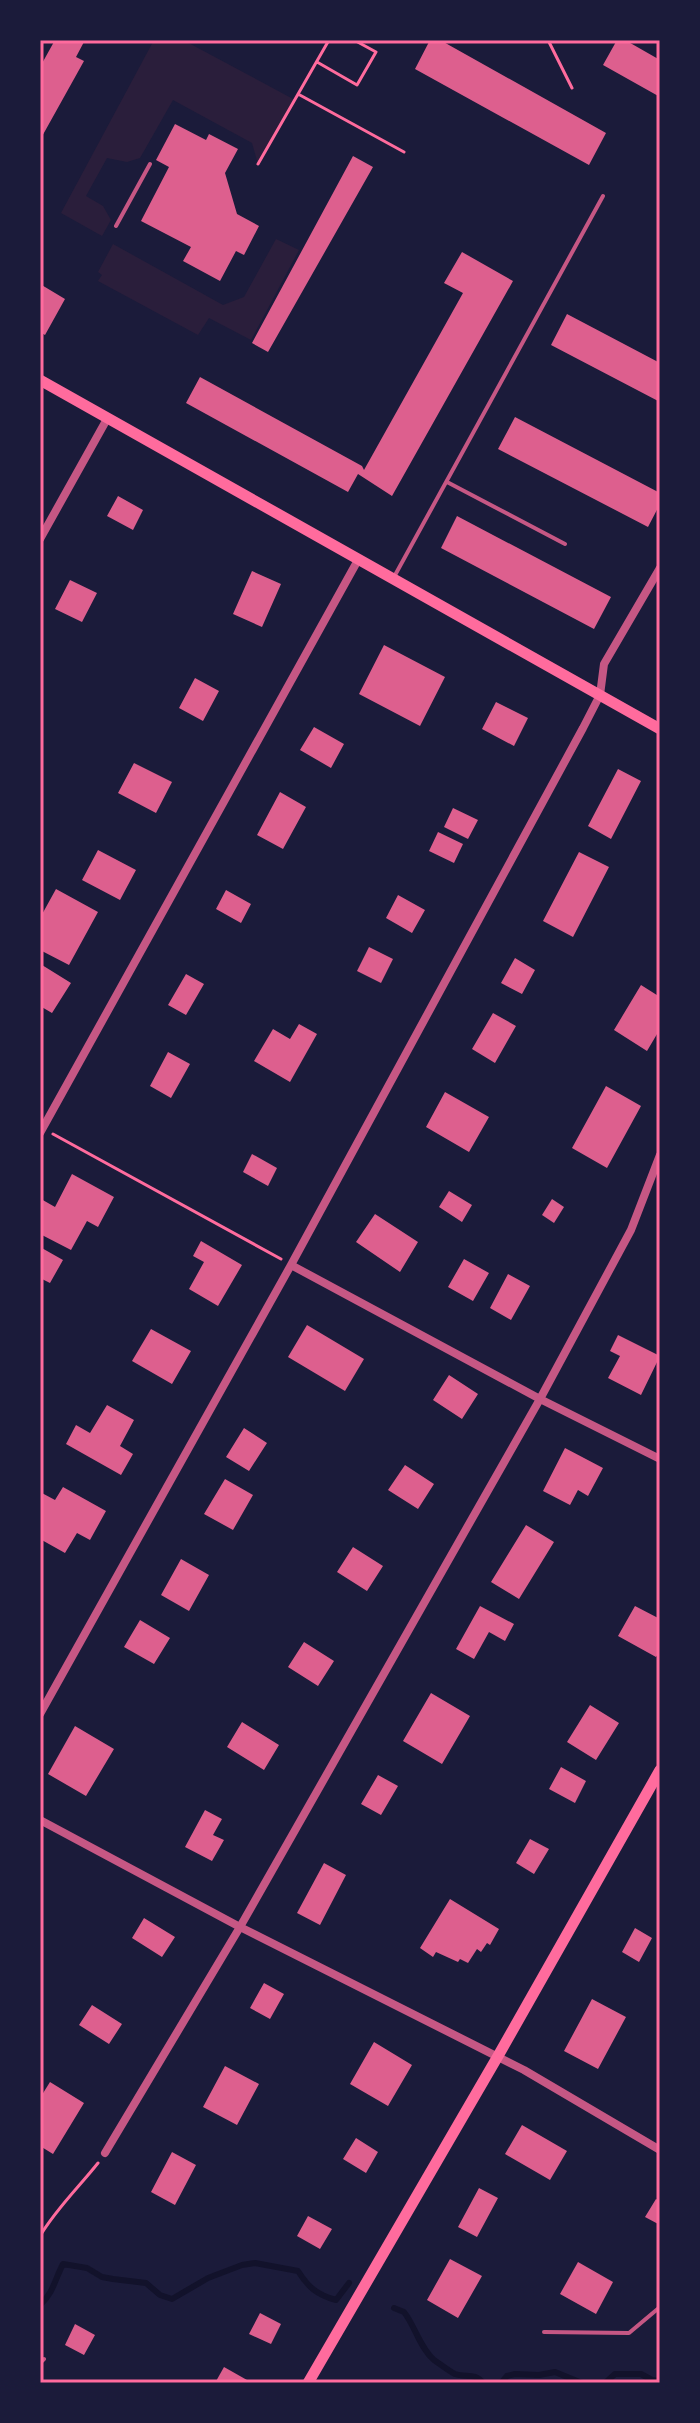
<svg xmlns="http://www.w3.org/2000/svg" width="700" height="2423" viewBox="0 0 700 2423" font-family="Raleway,sans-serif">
	<rect width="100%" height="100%" fill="#1b1b3a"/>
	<path fill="#2a1e3b" d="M154,40H183L295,100L258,164L252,143L173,100L140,158L127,162L107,158L86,196L103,206L111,220L102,236L61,213Z
		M276,239L299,250L251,340L209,318L198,335L98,281L102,275L98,272L113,244L223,305L244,297Z"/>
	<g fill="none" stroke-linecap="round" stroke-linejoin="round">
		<path stroke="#12122b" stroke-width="6" d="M40,2305C53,2294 55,2279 63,2264L87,2268L102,2277L113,2279L146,2283L160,2295L172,2299L208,2278L242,2265L255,2263L298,2271C308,2287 317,2295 336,2300L349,2283
			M394,2308L404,2312C415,2326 420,2348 434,2360C440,2364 449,2371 455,2374C466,2378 475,2372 483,2383
			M501,2383L507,2376L515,2374L539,2375L555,2372L582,2383
			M605,2383L615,2374H641L652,2380L660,2381"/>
	</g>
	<path fill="#dd5f8e" d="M55,40H85L76,57L84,61L40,140V67Z
		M430,40H440L606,133L589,165L415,69Z
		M617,40H625L660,60V97L603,65Z
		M175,124L206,140L209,134L238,149L225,173L237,214L259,226L244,255L236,251L220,281L183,261L191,247L141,221L169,167L156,160Z
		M353,156L373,167L268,352L252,343Z
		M462,252L513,281L392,496L358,474L348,492L186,403L200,377L362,466L364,470L463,293L444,283Z
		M40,284L65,299L45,335L40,332Z
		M567,314L660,363V402L551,345Z
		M515,417L660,493V504L648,527L498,449Z
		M118,496L143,510L133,530L107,516Z
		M457,516L611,597L594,629L441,548Z
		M252,571L281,584L262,627L233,614Z
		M70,580L97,593L82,622L55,609Z
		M384,645L445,677L420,726L359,694Z
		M195,678L219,691L203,721L179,708Z
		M496,702L528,718L514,746L482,729Z
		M314,727L344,744L331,768L300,750Z
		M134,763L172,782L156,813L118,793Z
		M618,769L641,781L611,839L588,826Z
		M280,792L306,807L283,849L257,835Z
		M453,808L478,820L468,839L444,827Z
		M438,832L463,844L454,863L429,851Z
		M98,850L136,870L120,900L82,880Z
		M579,852L609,867L573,937L543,921Z
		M56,889L98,912L69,965L40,950V918Z
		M226,890L251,904L241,923L216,909Z
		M398,895L425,910L412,933L386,918Z
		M369,947L393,959L381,983L357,971Z
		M515,958L535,970L522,994L501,983Z
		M42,965L71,983L52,1013L40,1006V969Z
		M186,974L204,984L186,1015L168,1005Z
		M641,985L660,997V1029L647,1051L614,1030Z
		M493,1013L516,1026L495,1063L472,1049Z
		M299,1024L317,1034L290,1082L254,1061L273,1029L290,1039Z
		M168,1052L190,1064L171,1098L150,1086Z
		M606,1086L641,1106L607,1168L572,1148Z
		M445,1092L489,1117L469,1152L426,1127Z
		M252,1154L277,1168L268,1186L243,1172Z
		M72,1174L114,1197L98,1227L87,1221L71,1250L40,1234V1202L41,1199L55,1207Z
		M449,1191L472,1205L462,1222L439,1207Z
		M552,1199L564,1207L554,1223L542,1215Z
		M375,1214L418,1242L400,1272L356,1242Z
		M201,1241L242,1265L218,1306L189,1289L204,1262L193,1256Z
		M40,1247L63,1260L50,1283L40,1278Z
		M464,1259L489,1273L473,1301L448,1287Z
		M508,1274L530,1286L511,1320L490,1308Z
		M307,1325L364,1359L345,1391L288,1357Z
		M151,1329L191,1351L172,1384L132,1361Z
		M618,1335L660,1356L641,1395L608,1378L620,1356L610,1351Z
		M449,1375L478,1394L462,1419L433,1400Z
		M107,1405L134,1420L120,1446L133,1454L121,1475L66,1444L76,1425L90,1433Z
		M244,1428L267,1443L249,1471L226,1457Z
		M565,1448L603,1468L588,1496L578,1490L570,1505L543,1491Z
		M405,1465L434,1484L418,1509L388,1490Z
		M225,1479L253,1495L233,1530L204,1514Z
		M63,1487L106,1511L90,1540L77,1533L65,1553L40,1539V1492L55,1500Z
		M526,1525L554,1542L519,1599L491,1582Z
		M353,1547L383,1566L367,1591L337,1572Z
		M181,1559L209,1575L189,1611L161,1595Z
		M480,1606L514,1624L505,1641L489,1632L474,1659L456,1649Z
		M635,1606L660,1619V1651L656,1657L618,1636Z
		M140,1620L170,1638L154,1664L124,1647Z
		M304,1642L334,1661L318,1686L288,1667Z
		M431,1693L470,1716L442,1764L403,1741Z
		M590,1705L619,1723L596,1760L567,1742Z
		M242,1722L279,1745L264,1770L227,1747Z
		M75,1726L114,1749L86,1796L48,1774Z
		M561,1767L586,1781L575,1803L549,1789Z
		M378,1775L398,1786L381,1815L361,1804Z
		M205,1810L222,1819L213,1835L224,1840L212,1861L185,1847Z
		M530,1839L549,1849L534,1874L516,1863Z
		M324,1863L346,1875L320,1925L297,1913Z
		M450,1899L499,1929L490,1945L487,1943L481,1952L477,1949L468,1963L460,1959L458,1962L436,1952L433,1957L420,1948Z
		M144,1918L175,1937L162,1957L132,1938Z
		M635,1928L652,1938L639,1962L622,1952Z
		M264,1983L284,1994L270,2019L250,2008Z
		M592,1999L626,2017L598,2069L564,2051Z
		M92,2005L122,2024L109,2044L79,2025Z
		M374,2042L412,2065L388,2106L350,2084Z
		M225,2066L259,2084L237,2125L203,2107Z
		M50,2082L84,2103L53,2154L40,2146V2098Z
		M522,2125L567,2151L550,2180L505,2154Z
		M356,2138L378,2152L366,2173L343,2159Z
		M172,2152L196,2165L175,2205L151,2192Z
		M479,2188L498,2198L477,2237L458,2227Z
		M656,2199L660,2201V2225L645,2217Z
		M308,2216L332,2229L320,2249L297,2236Z
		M450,2259L482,2276L458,2318L427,2300Z
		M578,2262L613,2282L596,2314L560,2294Z
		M260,2313L281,2324L271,2344L249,2334Z
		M75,2324L95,2335L84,2355L65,2345Z
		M224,2367L247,2380L245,2383H215Z"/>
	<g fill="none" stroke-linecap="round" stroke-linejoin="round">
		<path stroke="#ff6b9d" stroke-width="3" d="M472,40H495
			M548,40L572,88
			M317,62L357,85L376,52L354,40
			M298,94L404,152
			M258,164L329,40
			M53,1134L281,1259
			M40,2236C56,2209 79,2187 98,2163"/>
		<path stroke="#c65784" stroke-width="4" d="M116,226L150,164
			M447,482L565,544
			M394,577L603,196
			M544,2332L629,2333L660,2307
			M40,2363L44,2359"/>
		<path stroke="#c65784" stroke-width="8" d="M40,539L107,419
			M40,1133L358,560
			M291,1265L540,1399L660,1459
			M40,1714L291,1265L583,728L600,695L604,664L660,568
			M40,1820L240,1927L524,2070L660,2150
			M105,2153L240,1927L540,1399L631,1230L660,1155"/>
		<path stroke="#ff6b9d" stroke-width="11" d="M40,380L660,729
			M308,2383L498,2056L660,1770"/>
	</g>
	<rect width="700" height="2423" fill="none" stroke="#1b1b3a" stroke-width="84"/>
	<rect x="42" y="42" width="616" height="2339" fill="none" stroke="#ff6b9d" stroke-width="3"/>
</svg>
